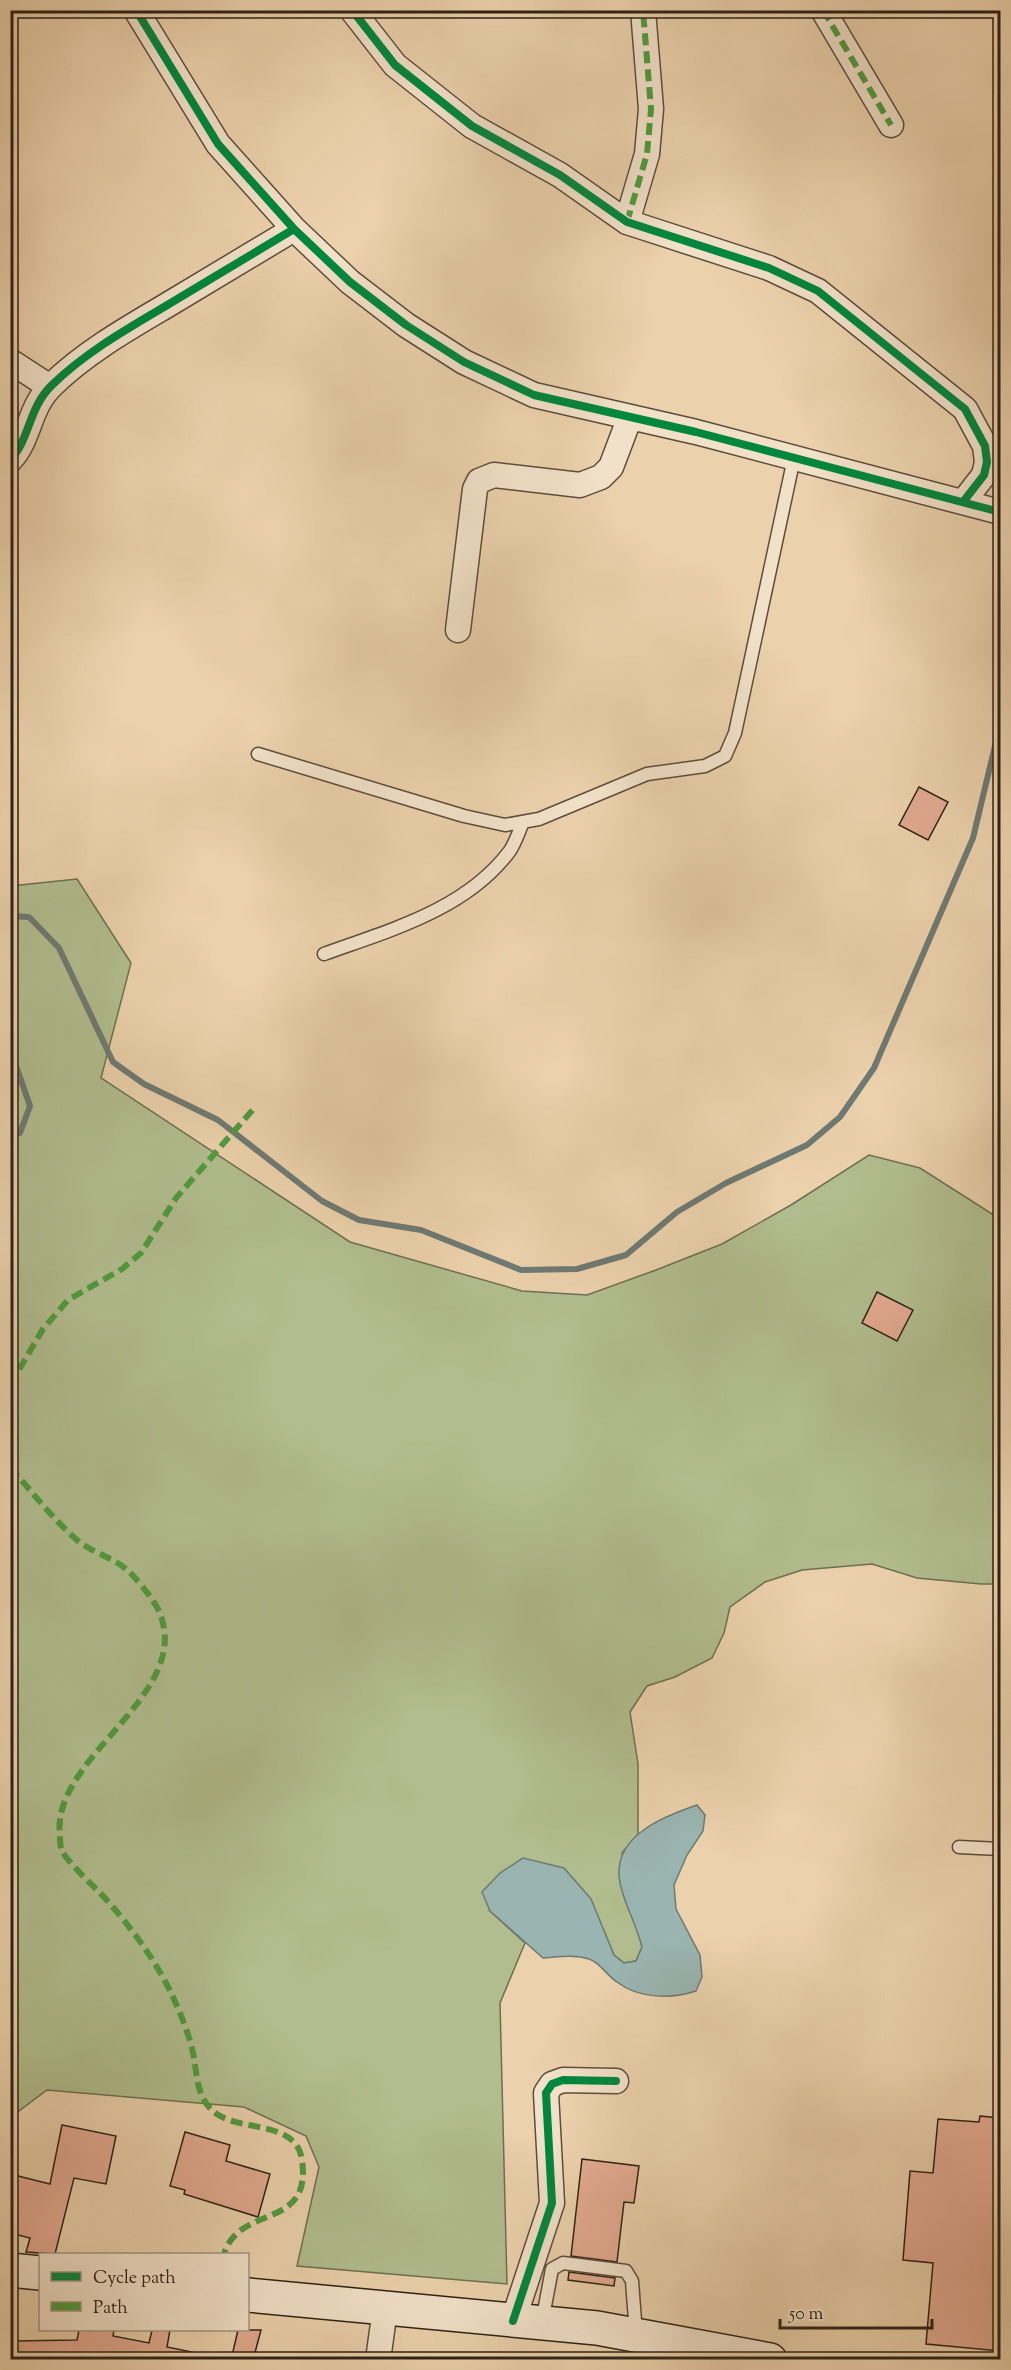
<svg xmlns="http://www.w3.org/2000/svg" width="1011" height="2370" viewBox="0 0 1011 2370" font-family="'Sorts Mill Goudy',serif">
	<rect width="100%" height="100%" fill="#ebd1ac"/>
	<filter id="stains"><feTurbulence type="fractalNoise" baseFrequency=".00333" numOctaves="4"/><feColorMatrix values="0 0 0 0 .2 0 0 0 0 .09 0 0 0 0 .02 0 0 0 .5 -.17"/></filter>
	<radialGradient id="worn" r=".72"><stop offset=".6" stop-color="#630" stop-opacity="0"/><stop offset="1" stop-color="#630" stop-opacity=".3"/></radialGradient>
	<path fill="#b1bd8e" stroke="#6e7052" stroke-width="1.5" d="M77,879L131,963L101,1078L350,1242L522,1291L587,1295L656,1270L722,1244L791,1205L869,1155L920,1168L1000,1219V1584H981L917,1578L872,1564L802,1570L765,1582L730,1607L724,1633L712,1658L675,1677L647,1686L630,1712L638,1764V1834L622,1853L627,1902L637,1927L642,1947L636,1961L624,1963L614,1955L604,1932L490,1911L525,1943L500,2003L507,2284L297,2266L319,2167L306,2136L244,2107L47,2090L11,2117V886Z"/>
	<path fill="#9ab5b1" stroke="#6e7a73" stroke-width="1.5" d="M697,1805L705,1815L703,1831L687,1855L674,1885L676,1909L700,1955L702,1977L696,1991C672,1999 639,1999 617,1982C606,1975 601,1963 589,1959C574,1954 558,1957 543,1958L490,1911L482,1892L500,1873L523,1858L564,1868L591,1899L614,1955L624,1963L636,1961L642,1947C637,1925 620,1896 619,1875C617,1834 665,1816 697,1805Z"/>
	<g fill="none" stroke-linecap="round" stroke-linejoin="round">
		<path stroke="#6e7a73" stroke-width="6" d="M10,916L29,917L59,948L113,1062L144,1084L218,1120L322,1201L359,1220L421,1230L521,1270L577,1269L626,1255L677,1212L726,1183L807,1145L840,1117L874,1068L973,838L1000,725
			M10,1058L15,1063L30,1106L20,1133L10,1136"/>
	</g>
	<path fill="#e3aa91" stroke="#2c2216" stroke-width="1.5" d="M919,787L948,802L928,840L899,825Z
		M877,1292L913,1310L897,1341L862,1323Z
		M980,2116L1000,2118V2351L926,2344L933,2263L903,2260L910,2171L933,2173L938,2119L979,2122Z
		M62,2125L116,2136L106,2184L74,2178L55,2254L26,2252L30,2238L10,2233V2174L50,2184Z
		M185,2132L230,2145L226,2161L270,2174L258,2217L184,2194L185,2190L170,2186Z
		M582,2159L639,2166L634,2203L624,2202L617,2262L571,2256Z
		M569,2272L615,2278L614,2286L568,2280Z
		M79,2330H114L113,2336L149,2343L152,2330H170L167,2347L192,2352L191,2360H13L12,2341L77,2340Z
		M238,2330H261L253,2360H231Z"/>
	<g fill="none" stroke-linecap="round" stroke-linejoin="round">
		<g stroke="#5c4e3c" stroke-width="15">
			<path id="service" d="M258,754L464,816L505,825L539,819L647,774L705,766L725,756L735,733L794,458
				M324,954C390,930 465,910 509,852C515,844 519,831 523,822
				M959,1847L1000,1849
				M542,2322L552,2269L563,2263L626,2271L632,2281L636,2334"/>
		</g>
		<g stroke="#5c4e3c" stroke-width="27">
			<path id="minor" d="M136,10L218,144L294,229L350,282L406,325L464,362L534,395L696,432L1000,512
				M352,10L395,65L472,126L560,175L627,222L769,268L818,291L965,409L985,446L987,462L984,475L963,502
				M823,10L891,125
				M627,222L647,154L651,109L643,10
				M10,361L50,387
				M10,460C30,440 28,408 52,385C85,353 125,330 164,307C208,281 251,255 294,229
				M458,630L475,489L479,481L494,475L580,485L601,477L611,467L630,417
				M513,2321L552,2203L546,2093L552,2084L563,2080L616,2081
				M378,2360L385,2309"/>
		</g>
		<g stroke="#2c2216" stroke-width="36">
			<path id="secondary" d="M10,2270L40,2273
				M248,2295L597,2328L770,2360"/>
		</g>
		<use href="#service" stroke="#f2e1c9" stroke-width="12"/>
		<use href="#minor" stroke="#f2e1c9" stroke-width="24"/>
		<use href="#secondary" stroke="#f2e1c9" stroke-width="33"/>
		<path stroke="#4f9b3d" stroke-width="6" stroke-dasharray="12 6" stroke-linecap="butt" d="M32,10V11
			M823,10L891,125
			M627,222L647,154L651,109L643,10
			M10,1385L43,1329L68,1300L122,1269L141,1253L176,1198L256,1106
			M10,1467C32,1492 52,1518 77,1540C91,1552 112,1557 126,1569C135,1576 153,1599 158,1609C198,1694 50,1756 60,1835C60,1840 60,1847 62,1851C66,1860 95,1888 104,1897C130,1926 155,1959 172,1995C180,2012 189,2034 193,2053C197,2072 196,2092 209,2107C231,2135 296,2116 302,2160C312,2231 240,2203 224,2254"/>
		<g stroke="#f2e1c9" stroke-width="11">
			<path id="cycleway" d="M136,10L218,144L294,229L350,282L406,325L464,362L534,395L696,432L1000,512
				M352,10L395,65L472,126L560,175L627,222L769,268L818,291L965,409L985,446L987,462L984,475L963,502
				M10,460C30,440 28,408 52,385C85,353 125,330 164,307C208,281 251,255 294,229
				M513,2321L552,2203L546,2093L552,2084L563,2080L616,2081"/>
		</g>
		<use href="#cycleway" stroke="#00873e" stroke-width="8"/>
	</g>
	<rect width="1011" height="2370" fill="none" stroke="#ebd1ac" stroke-width="36"/>
	<rect x="12" y="12" width="987" height="2346" fill="none" stroke="#2c2216" stroke-width="3"/>
	<rect x="18" y="18" width="975" height="2334" fill="none" stroke="#2c2216" stroke-width="1.5"/>
	<rect x="39" y="2253" width="210" height="78" fill="#f2e1c9" stroke="#a39581" stroke-width="1.5"/>
	<rect x="51" y="2272" width="30" height="9" fill="#00873e" stroke="#a39581" stroke-width="1.5"/>
	<text x="93" y="2283" font-size="18" fill="#2c2216">Cycle path</text>
	<rect x="51" y="2302" width="30" height="9" fill="#4f9b3d" stroke="#a39581" stroke-width="1.5"/>
	<text x="93" y="2313" font-size="18" fill="#2c2216">Path</text>
	<path d="M780 2319v9h152v-9" fill="none" stroke="#2c2216" stroke-width="3"/>
	<text x="789" y="2319" font-size="18" fill="#2c2216" stroke="#f2e1c9" stroke-width="4.5" paint-order="stroke">50 m</text>
	<rect width="100%" height="100%" filter="url(#stains)"/>
	<rect width="100%" height="100%" fill="url(#worn)"/>
</svg>
